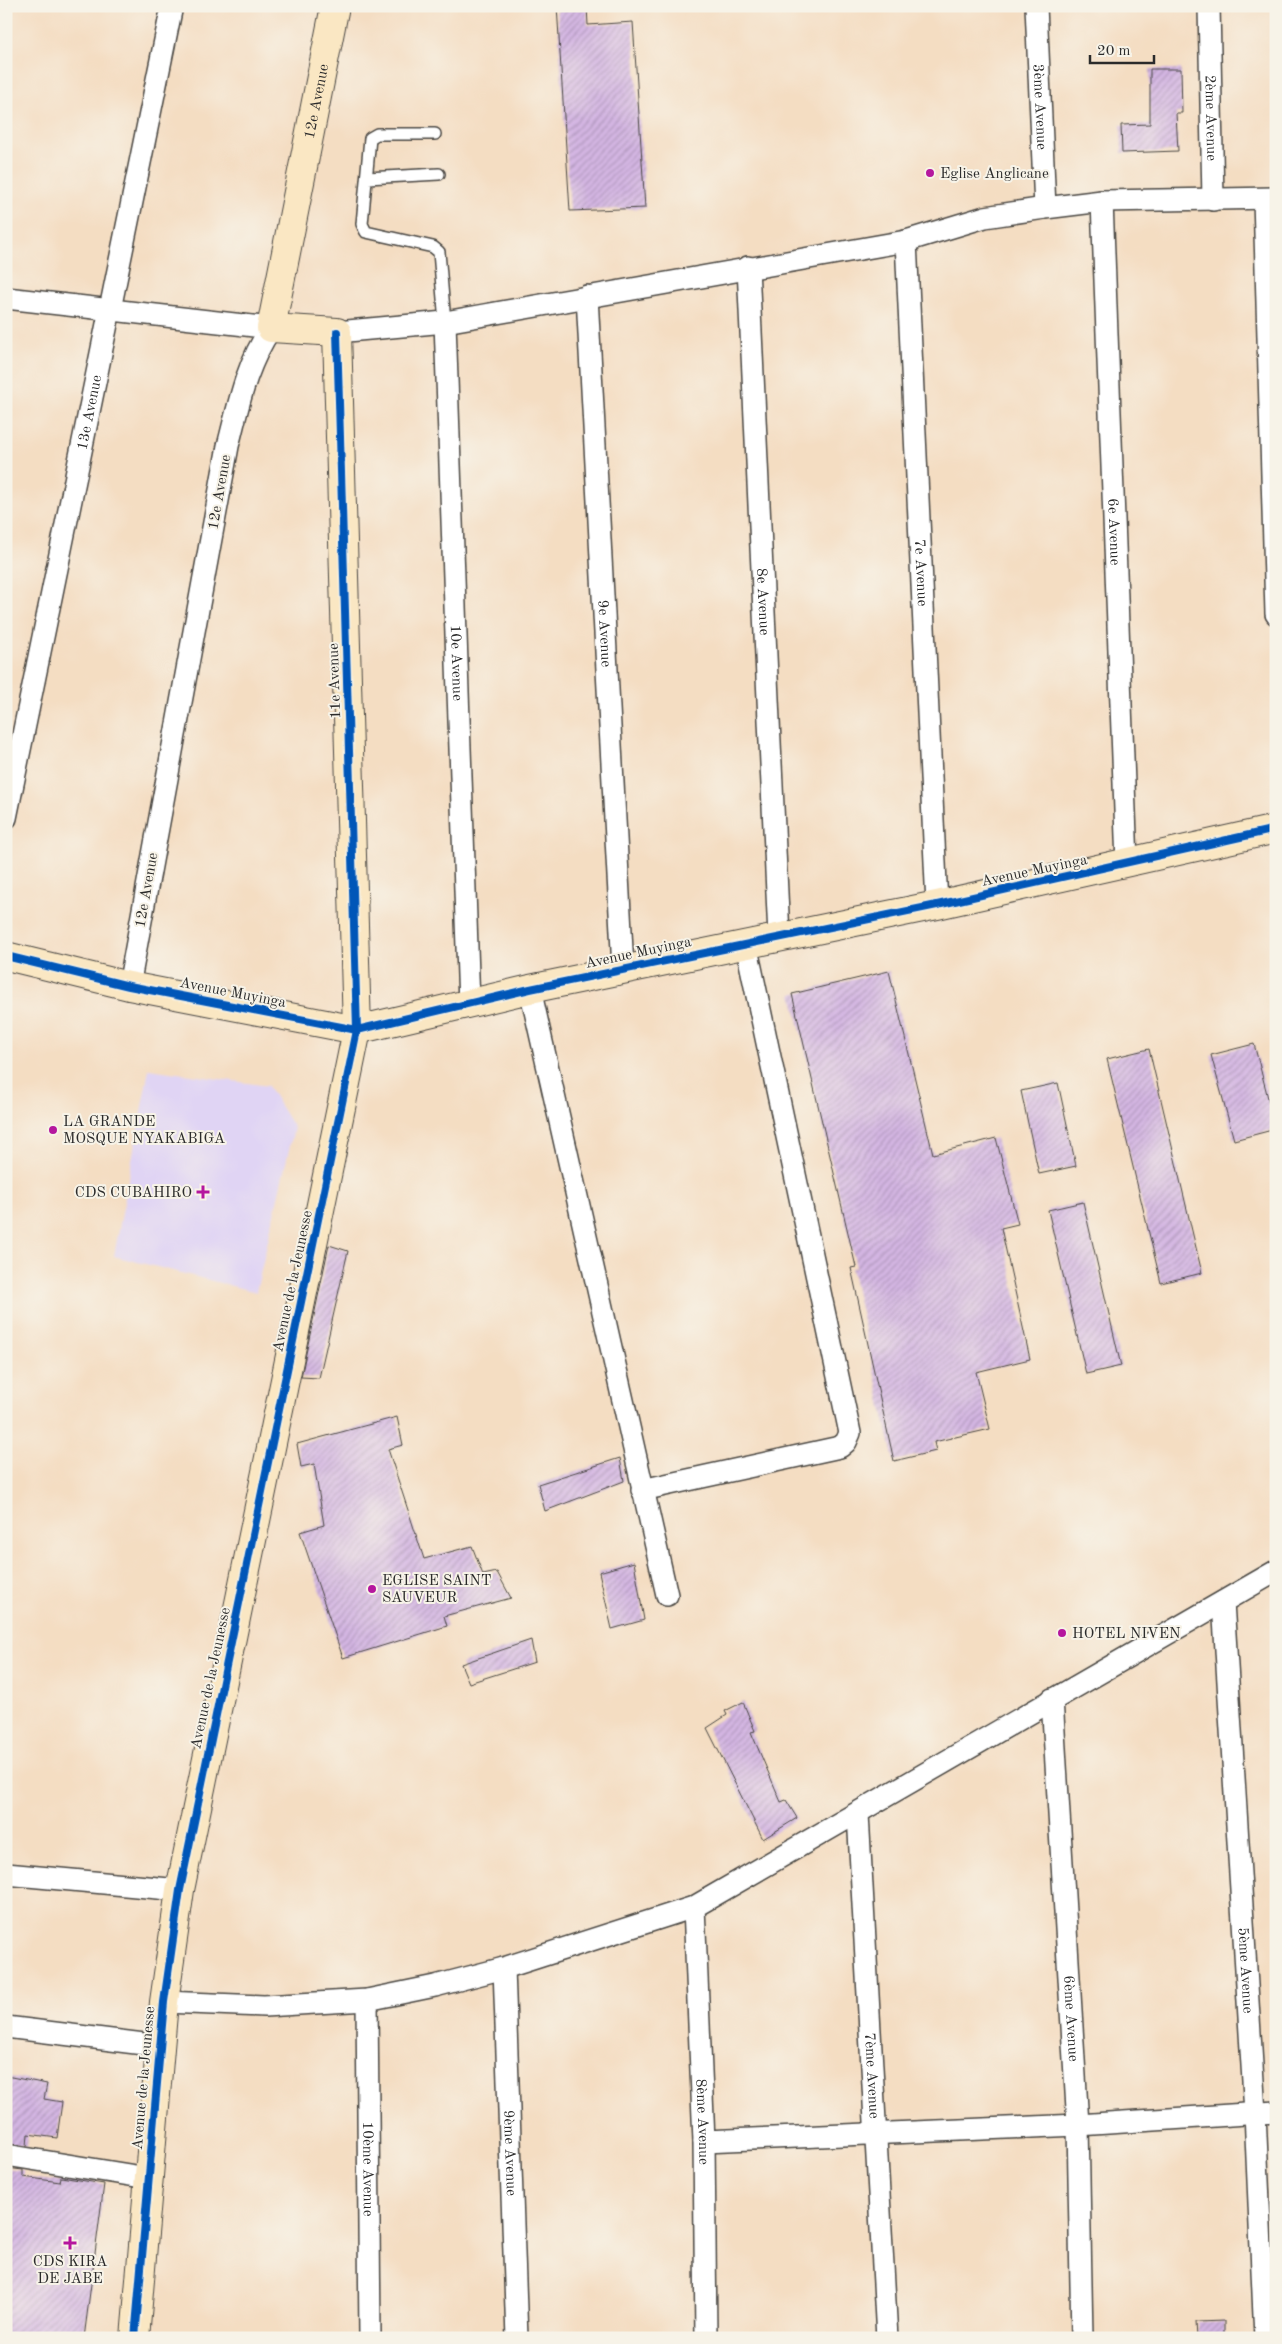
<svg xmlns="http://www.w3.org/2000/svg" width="1282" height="2344" viewBox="0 0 1282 2344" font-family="'Old Standard TT',serif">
	<defs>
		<pattern id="building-hatch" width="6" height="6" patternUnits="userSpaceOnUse" patternTransform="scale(1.25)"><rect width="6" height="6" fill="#d4b6e3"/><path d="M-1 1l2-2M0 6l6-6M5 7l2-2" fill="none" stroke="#ac94b8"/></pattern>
	</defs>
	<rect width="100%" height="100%" fill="#f7f3e8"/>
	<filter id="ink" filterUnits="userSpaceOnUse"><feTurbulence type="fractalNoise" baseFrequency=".02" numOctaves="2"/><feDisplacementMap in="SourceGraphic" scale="10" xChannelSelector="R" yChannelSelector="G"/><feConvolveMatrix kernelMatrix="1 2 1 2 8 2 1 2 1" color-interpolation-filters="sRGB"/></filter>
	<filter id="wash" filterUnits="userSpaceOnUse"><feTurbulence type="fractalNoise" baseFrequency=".0096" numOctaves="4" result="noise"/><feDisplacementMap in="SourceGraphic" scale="20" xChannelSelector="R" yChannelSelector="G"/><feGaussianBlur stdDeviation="1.12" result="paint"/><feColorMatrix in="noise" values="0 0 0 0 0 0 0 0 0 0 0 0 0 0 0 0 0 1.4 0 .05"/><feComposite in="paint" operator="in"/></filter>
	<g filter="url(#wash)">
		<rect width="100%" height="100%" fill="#f4ddc2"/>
		<path fill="#e0d4f4" d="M149,1069L268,1086L294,1128L256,1292L114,1256Z"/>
		<g id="blocks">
			<path fill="url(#building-hatch)" d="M557,6H587L588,25L633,22L645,208L570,211Z
				M1150,69H1181L1182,113H1176L1178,151L1122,153L1121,125L1150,124Z
				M889,971L933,1154L996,1138L1018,1224L1001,1228L1030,1359L976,1372L990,1429L934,1442L936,1451L894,1461L851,1268L856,1267L792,994Z
				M1254,1044L1276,1129L1234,1140L1211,1055Z
				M1149,1049L1202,1273L1161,1283L1107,1059Z
				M1058,1083L1076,1166L1039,1174L1021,1091Z
				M1083,1202L1121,1366L1086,1374L1048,1210Z
				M329,1245L348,1251L319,1378L301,1377Z
				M397,1417L403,1445L388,1449L424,1559L472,1546L483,1575L497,1572L511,1598L444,1616L447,1626L343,1658L300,1532L324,1525L314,1464L301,1467L297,1444Z
				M620,1458L624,1481L545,1511L538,1484Z
				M634,1562L644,1620L612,1629L599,1572Z
				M531,1640L535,1662L469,1683L461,1664Z
				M743,1702L755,1731L751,1732L781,1802L786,1800L797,1818L763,1839L707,1728L727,1715L725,1711Z
				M6,2076L47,2084L44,2099L62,2102L57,2138L28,2134L27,2146L6,2143Z
				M6,2168L23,2170V2177L60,2182L61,2177L104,2184L84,2338H6Z
				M1224,2321V2338H1197L1196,2322Z"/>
		</g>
	</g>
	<g filter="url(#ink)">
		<use href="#blocks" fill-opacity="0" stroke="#494642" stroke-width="1"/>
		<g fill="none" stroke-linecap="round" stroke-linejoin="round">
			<g stroke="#494642" stroke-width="14">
				<path id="lane" d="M435,134H377L370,138L362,224L366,232L433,247L439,252L445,322
					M367,178L439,174"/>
			</g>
			<g stroke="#494642" stroke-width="24">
				<g id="street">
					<path id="s1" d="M1036,6L1045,208"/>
					<path id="s2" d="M1209,6L1213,200"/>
					<path d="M1264,199L1276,614"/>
					<path id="s3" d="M1102,201L1127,863"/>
					<path id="s4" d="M906,241L937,905"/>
					<path id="s5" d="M748,267L779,936"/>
					<path id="s6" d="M587,296L623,969"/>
					<path d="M6,298L271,328C246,365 239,403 228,446L129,986"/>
					<path id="s7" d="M445,322L469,1004"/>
					<path d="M337,332L445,322L906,241L985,217L1045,208L1102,201L1276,198"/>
					<path id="s8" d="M6,818L172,6"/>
					<path d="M530,989L667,1595"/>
					<path d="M642,1490L840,1447L846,1442L850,1433L746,944"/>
					<path id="s9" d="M1223,1602L1255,2113L1265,2338"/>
					<path id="s10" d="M1052,1699L1078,2125L1082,2338"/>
					<path id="s11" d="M858,1814L887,2338"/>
					<path d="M6,1874L180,1890"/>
					<path id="s12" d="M694,1907L704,2141L706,2338"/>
					<path id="s13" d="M504,1968L517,2338"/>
					<path id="s14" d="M367,2000L370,2338"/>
					<path d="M164,2002L264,2006L367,2000L435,1986L504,1968L694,1907L1276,1571"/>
					<path d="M6,2027L160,2046"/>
					<path d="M704,2141L1078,2125L1276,2112"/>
					<path d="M6,2155L148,2178"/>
				</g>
			</g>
			<g stroke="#494642" stroke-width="30">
				<g id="secondary">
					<path d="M6,956L129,986L357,1030L530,989L937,905L1276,829"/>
					<path id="s15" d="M135,2338L164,2002L180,1890L357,1030L337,332L271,328L335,6"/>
				</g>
			</g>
			<use href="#lane" stroke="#fff" stroke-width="11"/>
			<use href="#street" stroke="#fff" stroke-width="21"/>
			<use href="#secondary" stroke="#fae7c3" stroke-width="28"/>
			<g stroke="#f7f3e8" stroke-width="11">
				<path id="cycleway" d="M6,956L129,986L357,1030L530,989L937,905L1276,829
					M135,2338L164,2002L180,1890L357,1030L337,332"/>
			</g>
			<use href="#cycleway" stroke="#0057b8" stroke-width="8"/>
		</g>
	</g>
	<g fill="#b5179e" stroke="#f7f3e8" stroke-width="2">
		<circle cx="930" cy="173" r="5"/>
		<circle cx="53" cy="1130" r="5"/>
		<path d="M200.5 1184.5h5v5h5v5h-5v5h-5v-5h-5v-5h5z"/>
		<circle cx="372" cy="1589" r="5"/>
		<circle cx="1062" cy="1633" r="5"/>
		<path d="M67.5 2235.5h5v5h5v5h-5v5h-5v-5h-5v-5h5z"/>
	</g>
	<g text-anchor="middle" stroke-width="4" stroke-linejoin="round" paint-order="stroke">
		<g font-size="15" fill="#2b2b2b" stroke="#f7f3e8">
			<text dy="5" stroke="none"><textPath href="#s15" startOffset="2324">12e Avenue</textPath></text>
			<text dy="5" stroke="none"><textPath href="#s1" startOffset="101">3ème Avenue</textPath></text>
			<text dy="5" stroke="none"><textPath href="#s2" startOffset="112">2ème Avenue</textPath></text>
			<text dy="5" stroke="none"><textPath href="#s8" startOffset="414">13e Avenue</textPath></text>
			<text transform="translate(219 492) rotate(-80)" y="5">12e Avenue</text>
			<text dy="5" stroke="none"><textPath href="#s3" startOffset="331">6e Avenue</textPath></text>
			<text dy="5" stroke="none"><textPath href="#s4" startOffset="332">7e Avenue</textPath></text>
			<text dy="5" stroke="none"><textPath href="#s5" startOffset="335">8e Avenue</textPath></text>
			<text dy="5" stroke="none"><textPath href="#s6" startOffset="338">9e Avenue</textPath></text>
			<text dy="5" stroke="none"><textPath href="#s7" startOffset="341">10e Avenue</textPath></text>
			<text transform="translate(334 681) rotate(-92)" y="5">11e Avenue</text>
			<text transform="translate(1034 870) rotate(-12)" y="5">Avenue Muyinga</text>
			<text transform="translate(146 890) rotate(-80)" y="5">12e Avenue</text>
			<text transform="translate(638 952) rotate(-12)" y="5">Avenue Muyinga</text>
			<text transform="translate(233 992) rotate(11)" y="5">Avenue Muyinga</text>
			<text transform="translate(292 1281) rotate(-78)" y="5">Avenue de la Jeunesse</text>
			<text transform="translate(210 1678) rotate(-78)" y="5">Avenue de la Jeunesse</text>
			<text dy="5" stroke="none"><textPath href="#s9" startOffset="369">5ème Avenue</textPath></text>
			<text dy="5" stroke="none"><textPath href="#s10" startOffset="320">6ème Avenue</textPath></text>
			<text dy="5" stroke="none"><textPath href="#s11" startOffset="262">7ème Avenue</textPath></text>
			<text transform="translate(143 2078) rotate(-85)" y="5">Avenue de la Jeunesse</text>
			<text dy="5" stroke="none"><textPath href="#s12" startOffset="215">8ème Avenue</textPath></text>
			<text dy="5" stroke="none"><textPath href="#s13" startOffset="185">9ème Avenue</textPath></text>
			<text dy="5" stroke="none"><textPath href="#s14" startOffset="169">10ème Avenue</textPath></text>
		</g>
		<g font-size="15" fill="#2b2b2b" stroke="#f7f3e8" text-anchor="start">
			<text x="940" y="178">Eglise Anglicane</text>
			<text x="63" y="1126">LA GRANDE<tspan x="63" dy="17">MOSQUE NYAKABIGA</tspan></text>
			<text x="192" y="1197" text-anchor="end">CDS CUBAHIRO</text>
			<text x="382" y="1585">EGLISE SAINT<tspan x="382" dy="17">SAUVEUR</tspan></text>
			<text x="1072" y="1638">HOTEL NIVEN</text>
			<text x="70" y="2266" text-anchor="middle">CDS KIRA<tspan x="70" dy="17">DE JABE</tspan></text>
		</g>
	</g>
	<rect width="1282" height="2344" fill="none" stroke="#f7f3e8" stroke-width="25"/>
	<path d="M1090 55v8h64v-8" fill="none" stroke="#2b2b2b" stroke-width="2.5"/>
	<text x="1097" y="55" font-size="15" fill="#2b2b2b" stroke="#f7f3e8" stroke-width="4" paint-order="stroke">20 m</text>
</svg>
